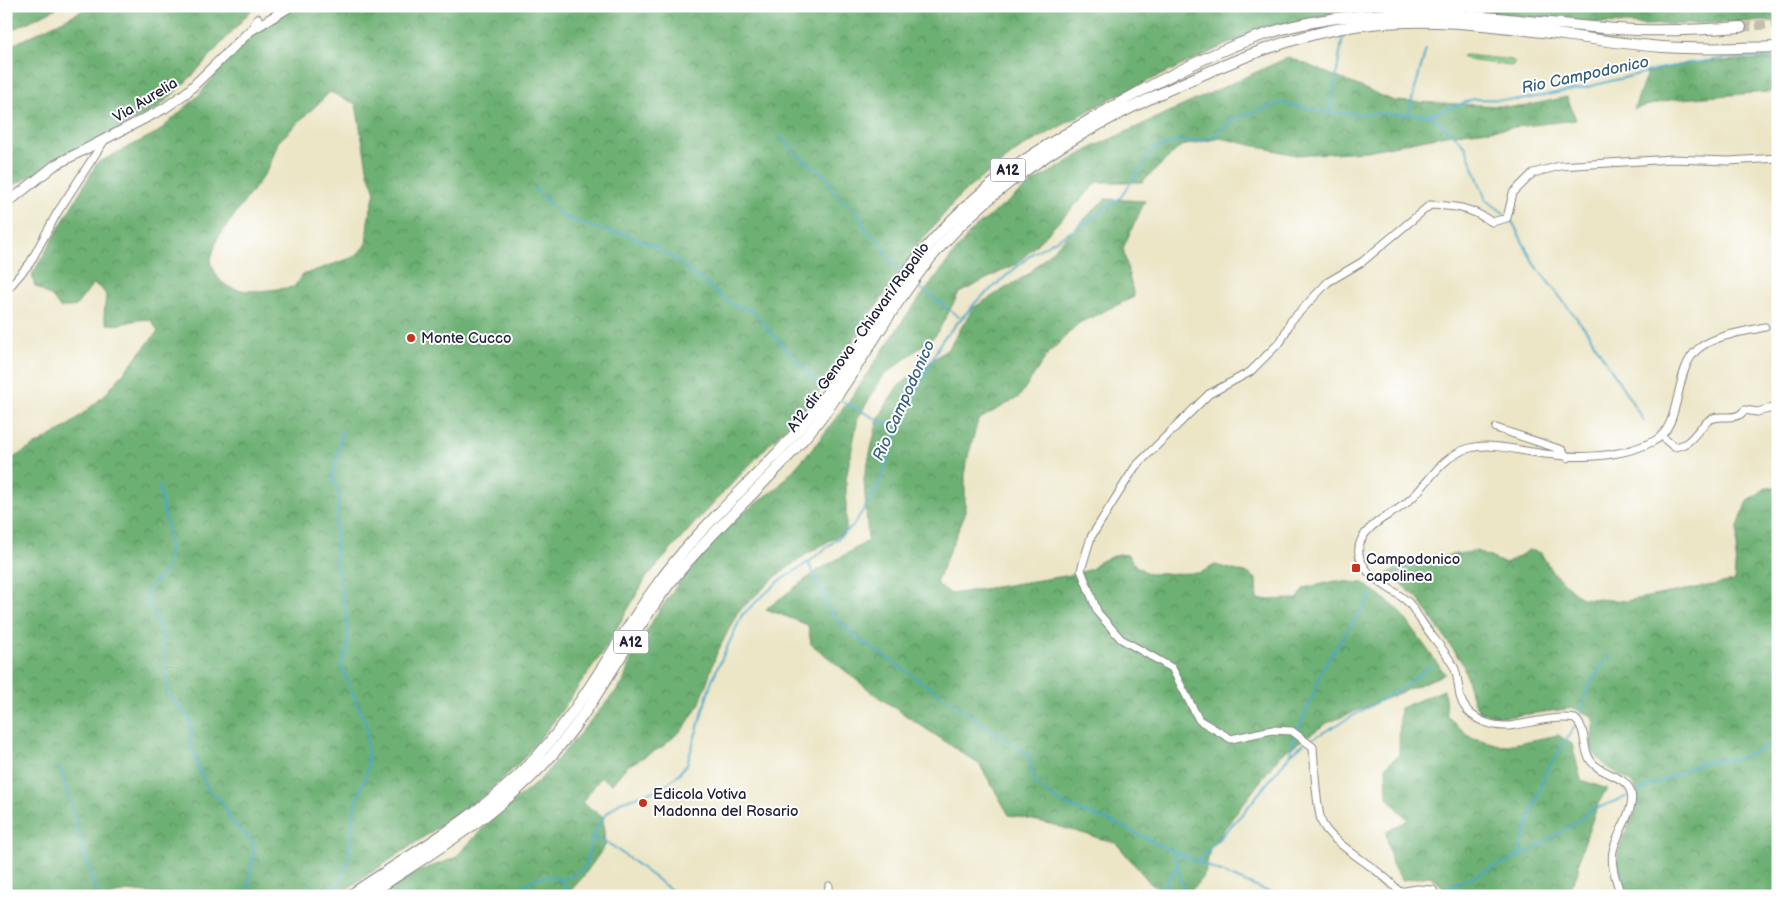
<svg xmlns="http://www.w3.org/2000/svg" width="1784" height="902" viewBox="0 0 1784 902" font-family="'Balsamiq Sans',sans-serif">
	<defs>
		<pattern id="grass-tufts" width="24" height="20" patternUnits="userSpaceOnUse" patternTransform="scale(1.25)"><rect width="24" height="20" fill="#87cc86"/><path d="M3 7l-1-3M5 7V3M7 7l1-3M15 17l-1-3M17 17v-4M19 17l1-3" fill="none" stroke="#74af75"/></pattern>
		<pattern id="forest-crowns" width="20" height="18" patternUnits="userSpaceOnUse" patternTransform="scale(1.25)"><rect width="20" height="18" fill="#6db073"/><path d="M2 6a3 3 0 1 1 6 0M12 15a3 3 0 1 1 6 0" fill="none" stroke="#598f60"/></pattern>
	</defs>
	<rect width="100%" height="100%" fill="#fff"/>
	<filter id="ink" filterUnits="userSpaceOnUse"><feTurbulence type="fractalNoise" baseFrequency=".02" numOctaves="2"/><feDisplacementMap in="SourceGraphic" scale="10" xChannelSelector="R" yChannelSelector="G"/><feConvolveMatrix kernelMatrix="1 2 1 2 8 2 1 2 1" color-interpolation-filters="sRGB"/></filter>
	<filter id="wash" filterUnits="userSpaceOnUse"><feTurbulence type="fractalNoise" baseFrequency=".0096" numOctaves="4" result="noise"/><feDisplacementMap in="SourceGraphic" scale="20" xChannelSelector="R" yChannelSelector="G"/><feGaussianBlur stdDeviation="1.12" result="paint"/><feColorMatrix in="noise" values="0 0 0 0 0 0 0 0 0 0 0 0 0 0 0 0 0 1.4 0 .05"/><feComposite in="paint" operator="in"/></filter>
	<g filter="url(#wash)">
		<rect width="100%" height="100%" fill="#ece6c7"/>
		<path fill="url(#grass-tufts)" stroke="#547760" d="M1466,55L1512,60L1515,63L1511,66L1468,60L1462,56Z"/>
		<path fill="url(#forest-crowns)" stroke="#486957" fill-rule="evenodd" d="M6,6H61L6,33Z
			M92,6H255L192,76L158,108L6,189V48Z
			M290,6H1778V21L1646,25L1560,21L1442,6L1337,12L1234,41L1112,98L1019,149L962,193L922,240L857,334L821,390L700,517L646,578L603,652L554,721L523,759L487,794L337,896H179L127,891L109,896H6V462L68,426L105,395L158,331L151,320C136,317 123,327 107,324L104,316L106,295L101,288L93,284L76,306L60,308L53,298L35,286L32,275L97,163L158,132L199,95L250,33ZM330,92L356,104L368,173L375,192L368,221L366,246L354,257L302,275L294,287C274,289 233,298 219,279C215,274 213,267 210,262L217,239L269,168L278,142Z
			M1289,57L1394,101L1521,107L1567,97L1576,120L1446,135L1367,151L1295,155L1221,138L1181,146L1142,182H1098L1018,263L959,293L936,335L883,376L858,418L846,479V531L805,555L774,578L737,613L716,655L700,703L684,728L662,747L627,766L612,784L601,777L582,803L603,817L605,846L582,878L566,896H380L417,872L455,858L492,819L539,781L623,683L631,659L656,615L691,566L740,515L776,489L814,447L851,398L906,316L971,231L1032,183L1093,147Z
			M1778,58V91L1670,100L1634,109L1647,73L1687,63Z
			M1105,199L1145,201L1123,248L1134,297L1079,323L1047,355L1019,397L978,420L965,468V514L936,583L951,594L1071,575L1092,569L1098,562L1119,554L1128,555L1136,566L1149,574L1200,573L1215,565L1249,574L1256,579L1257,600L1298,599L1304,588L1336,581L1363,583L1399,610L1445,674L1327,723L1280,755L1210,848L1205,874L1191,891L1172,893L1151,884L1116,843L1047,823L1009,815L980,765L877,696L811,644L808,625L766,609L817,571L868,541L864,479L878,419L897,387L949,348L973,308L1027,275Z
			M1767,487H1778V896H1626C1622,883 1616,868 1618,854C1621,832 1647,807 1634,786C1630,780 1621,776 1615,772C1605,766 1597,758 1591,748L1594,717L1574,708L1506,717L1481,713L1473,701L1463,664L1417,597L1387,573L1426,559L1476,551L1506,564L1529,550L1541,553L1552,572L1581,598L1626,601L1734,581L1738,527L1746,503Z
			M1444,690L1447,716L1470,737L1503,746L1558,735L1572,744L1581,780L1607,789L1598,804L1581,852L1577,875L1565,896H1454L1430,876L1402,880L1392,864L1386,832L1408,820L1387,797L1386,766L1399,755L1400,708Z"/>
		<g fill="none" stroke-linecap="round" stroke-linejoin="round">
			<path stroke="#4aa9c9" stroke-width="2" d="M1345,6L1346,13
				M1330,112L1344,30
				M1408,114L1426,49
				M1430,116L1448,129L1465,146L1486,200L1505,214
				M781,136L794,152L827,177L832,191L860,216L867,232L879,240L889,258L902,273
				M534,188L564,218L613,233H622L659,248L736,307C749,307 760,314 765,326L824,390
				M1508,218L1513,223L1534,264L1586,330L1644,421
				M915,284L959,317
				M838,399L884,423H901
				M159,486C162,510 175,545 166,567C162,576 152,584 147,592L148,603L163,635L168,693L188,717L192,733L190,745L200,773L211,793L220,798L232,822L252,842L254,849L247,896
				M808,562L833,616L856,637L1029,755L1035,785L1063,804L1115,823L1172,851L1261,889L1283,896
				M1579,720L1588,687L1609,655
				M1297,732L1312,699L1322,669L1372,594
				M1308,741L1401,689L1431,665
				M1291,753L1295,736
				M60,767L97,896
				M1633,794L1701,763L1716,760H1731L1778,743
				M592,837L611,845L679,896
				M1174,852L1185,896
				M1518,855L1545,774L1576,724
				M1199,860L1243,813L1290,755L1304,743
				M560,880L572,896
				M1437,892L1527,853L1574,824L1590,811L1628,796
				M321,896L341,883L349,855L353,814L368,768L367,727L341,665L347,651L348,637L346,610L336,563V523L340,492L332,480L340,444L341,431
				M515,896C523,883 537,875 552,877C555,878 557,879 560,879C569,880 578,873 585,867L592,837L605,815L620,802L660,789L676,777L687,764L712,680L742,615L778,582L810,561L853,526L878,487L901,423L942,340L977,301L1033,253L1086,223L1121,197L1155,148L1180,141H1202L1214,136L1233,119L1282,103L1330,113L1430,115L1474,99L1520,100L1583,88L1663,68L1725,58L1778,56
				M1158,896L1176,867"/>
		</g>
	</g>
	<g filter="url(#ink)">
		<g fill="none" stroke-linecap="round" stroke-linejoin="round">
			<path stroke="#c4bfab" stroke-width="10" stroke-dasharray="10 5" stroke-linecap="butt" d="M1741,27L1778,23"/>
			<g stroke="#878481" stroke-width="9">
				<path id="minor" d="M250,31L258,18
					M6,291L30,263L57,213L106,138
					M1496,428L1562,450L1568,458
					M1666,440L1674,447C1692,445 1695,431 1708,421C1717,413 1730,420 1739,415C1742,414 1743,411 1745,410L1757,412L1773,408L1778,413
					M827,896L829,886
					M1436,896L1433,890L1417,889L1399,892C1383,869 1328,844 1321,820C1315,797 1315,770 1313,747L1292,731L1272,730L1231,739L1199,720L1172,668L1121,639L1098,613L1081,570L1091,537L1135,467L1209,394L1250,372L1281,341L1291,321L1328,282L1362,262L1430,205C1456,206 1469,207 1492,222L1507,218L1513,193L1533,173L1560,166L1672,159L1728,161L1778,158
					M1621,896C1617,882 1610,866 1613,851C1616,834 1638,806 1630,790C1624,775 1600,774 1591,761C1581,748 1588,730 1575,719C1554,715 1529,724 1509,726C1488,727 1465,717 1460,696C1458,687 1458,675 1454,667C1445,650 1430,635 1420,619C1416,614 1413,607 1408,602C1392,588 1367,579 1360,558C1352,535 1382,518 1398,509C1425,493 1436,457 1470,448C1490,443 1512,449 1532,452C1573,459 1616,460 1654,441C1683,427 1673,369 1698,349C1715,335 1744,332 1765,327"/>
			</g>
			<g stroke="#878481" stroke-width="11">
				<path id="major" d="M6,204L55,165L165,108L187,92L250,31L288,8"/>
			</g>
			<g stroke="#878481" stroke-width="12">
				<path id="highway" d="M349,896C409,855 477,818 528,766C580,713 613,645 656,586C702,521 767,472 815,409C853,360 881,303 920,255C981,181 1047,143 1130,97C1189,65 1251,32 1318,21C1419,3 1516,22 1617,29C1658,32 1699,30 1741,27
					M367,896C424,857 491,819 539,769C592,715 622,646 667,587C715,525 776,477 823,415C861,365 889,309 929,260C999,175 1091,124 1190,80C1240,58 1288,38 1342,28C1448,9 1556,38 1662,47C1700,50 1739,48 1778,47"/>
			</g>
			<use href="#minor" stroke="#fff" stroke-width="7"/>
			<use href="#major" stroke="#fff" stroke-width="9"/>
			<use href="#highway" stroke="#fff" stroke-width="10"/>
		</g>
	</g>
	<g fill="#c8321e" stroke="#fff" stroke-width="2">
		<circle cx="411" cy="338" r="5"/>
		<rect x="1351" y="563" width="10" height="10" rx="2.5"/>
		<circle cx="643" cy="803" r="5"/>
	</g>
	<g text-anchor="middle" stroke-width="4" stroke-linejoin="round" paint-order="stroke">
		<g fill="#fff" stroke="#646476" stroke-width="1">
			<rect x="990.5" y="158.5" width="35" height="23" rx="4"/>
			<rect x="613.5" y="630.5" width="35" height="23" rx="4"/>
		</g>
		<g font-size="14" font-weight="bold" fill="#22223b">
			<text x="1008" y="175">A12</text>
			<text x="631" y="647">A12</text>
		</g>
		<g font-size="15" fill="#22223b" stroke="#fff">
			<text transform="translate(145 100) rotate(-31)" y="5">Via Aurelia</text>
			<text transform="translate(858 337) rotate(-54)" y="5">A12 dir. Genova - Chiavari/Rapallo</text>
		</g>
		<g font-size="15" fill="#22223b" stroke="#fff" text-anchor="start">
			<text x="421" y="343">Monte Cucco</text>
			<text x="1366" y="564">Campodonico<tspan x="1366" dy="17">capolinea</tspan></text>
			<text x="653" y="799">Edicola Votiva<tspan x="653" dy="17">Madonna del Rosario</tspan></text>
		</g>
		<g font-size="16" font-style="italic" fill="#345f7b" stroke="#fff">
			<text transform="translate(1585 74) rotate(-12)" y="6">Rio Campodonico</text>
			<text transform="translate(903 400) rotate(-66)" y="6">Rio Campodonico</text>
		</g>
	</g>
	<rect width="1784" height="902" fill="none" stroke="#fff" stroke-width="25"/>
</svg>
